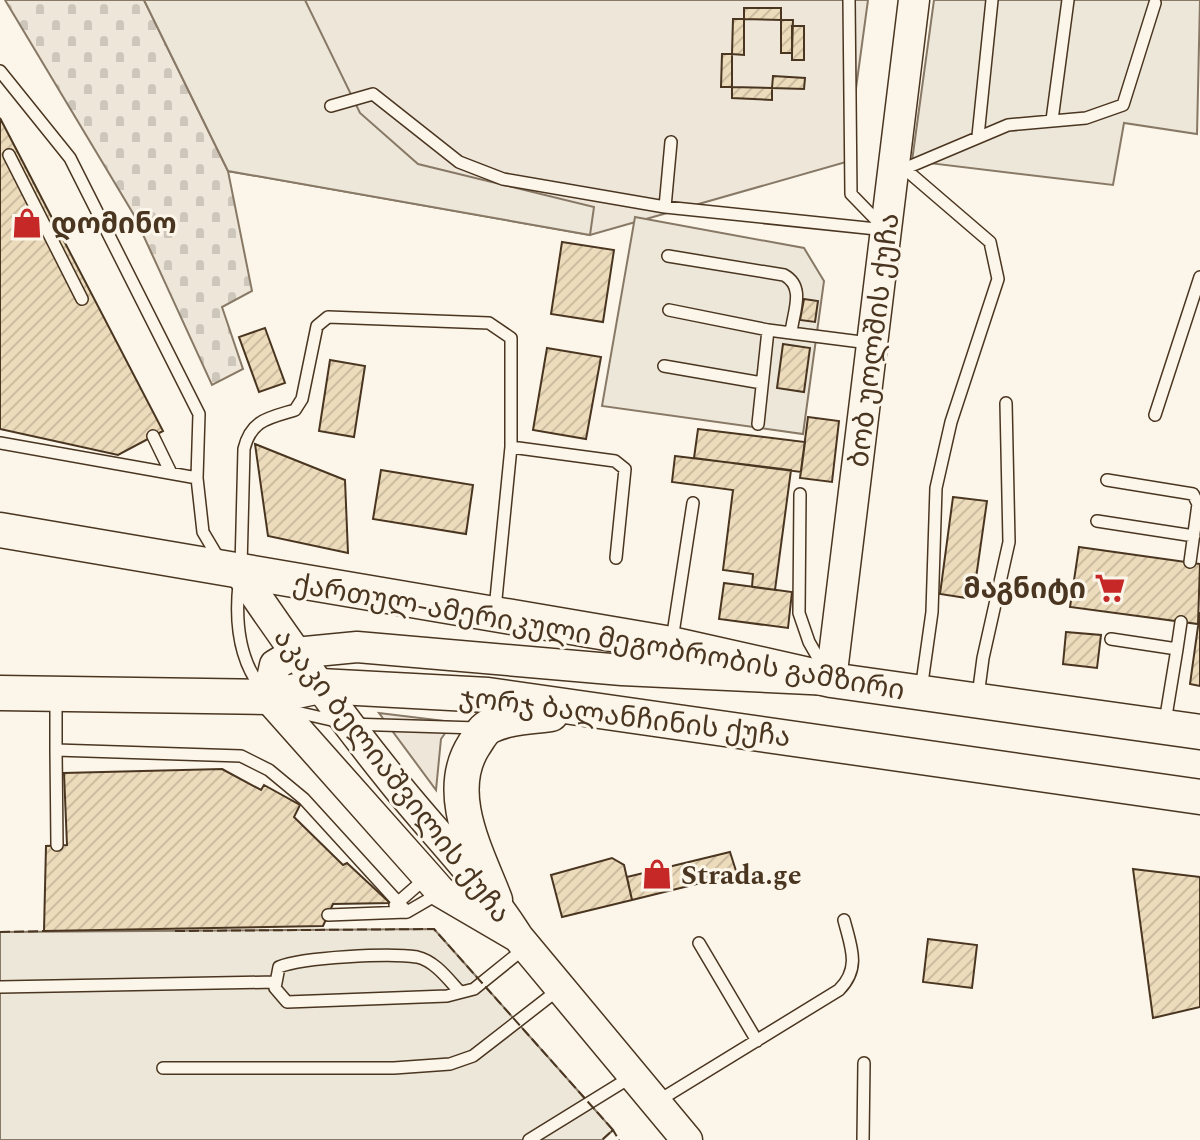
<svg xmlns="http://www.w3.org/2000/svg" width="1200" height="1140" viewBox="0 0 1200 1140" font-family="Spectral,'Noto Sans Georgian',serif">
	<defs>
		<pattern id="cemetery-stones" width="16" height="16" patternUnits="userSpaceOnUse" patternTransform="scale(2)"><rect width="16" height="16" fill="#ede6d9"/><path d="M2 7V4a2 2 0 0 1 4 0v3zM10 15v-3a2 2 0 0 1 4 0v3z" fill="#cdc6ba"/></pattern>
		<pattern id="building-hatch" width="6" height="6" patternUnits="userSpaceOnUse" patternTransform="scale(2)"><rect width="6" height="6" fill="#ecdcbc"/><path d="M-1 1l2-2M0 6l6-6M5 7l2-2" fill="none" stroke="#ccbda1"/></pattern>
	</defs>
	<rect width="100%" height="100%" fill="#fbf6e9"/>
	<path fill="#ede6d9" stroke="#887966" stroke-width="2" d="M144,0H868L846,162L590,235L228,171Z
		M379,713L453,722L441,739L436,790Z"/>
	<path fill="url(#cemetery-stones)" stroke="#887966" stroke-width="2" d="M5,0H144L228,171L252,291L222,307L243,369L212,385L134,215Z"/>
	<path fill="#ede7d9" stroke="#887966" stroke-width="2" d="M144,0H305L360,113L418,164L594,207L590,235L228,171Z
		M934,0H1200L1197,134L1124,123L1113,185L912,161Z
		M635,217L804,248L824,281L803,434L602,406Z
		M434,929L613,1130L602,1140H0V932Z"/>
	<path fill="url(#building-hatch)" stroke="#4a3520" stroke-width="2" d="M744,8H781V20L744,19Z
		M733,19H744V55L732,54Z
		M781,20H793L792,53H781Z
		M792,26H804V60H792Z
		M722,54H732V87H721Z
		M773,76L805,78L804,89L772,88Z
		M732,87L772,88V100L732,98Z
		M0,118L163,431L118,455L0,429Z
		M562,242L614,250L603,322L551,314Z
		M804,299L818,301L815,322L800,320Z
		M265,328L285,383L259,392L239,337Z
		M783,344L810,348L804,392L777,388Z
		M547,348L601,357L586,439L533,430Z
		M330,360L365,366L354,437L319,431Z
		M808,417L839,421L832,482L800,478Z
		M698,429L805,442L801,472L694,458Z
		M255,444L345,480L348,553L268,536Z
		M675,456L791,470L775,590L752,587L753,574L723,570L733,490L672,482Z
		M381,470L473,485L466,534L373,519Z
		M953,497L987,501L973,599L940,594Z
		M1079,547L1200,564L1198,624L1070,607Z
		M724,583L792,592L788,628L719,619Z
		M1200,612V686L1190,684Z
		M1066,632L1101,635L1097,668L1063,664Z
		M222,769L261,790L264,785L300,805L294,817L343,865L347,863L390,903L333,904L323,926L44,931L46,846L67,845L64,773Z
		M730,852L737,874L632,900L627,877Z
		M612,858L624,865L632,900L562,917L551,875Z
		M1133,869L1200,877V1007L1153,1018Z
		M928,939L977,945L972,988L923,982Z"/>
	<g fill="none" stroke-linecap="round" stroke-linejoin="round">
		<g stroke="#4a3520" stroke-width="14">
			<path id="lane" d="M849,0L851,194L883,227
				M0,71L70,158L199,414L197,478L203,532L219,559
				M331,106L373,94L459,162L503,179L665,207L886,230
				M1052,120L1068,0
				M978,136L992,0
				M9,155L82,299
				M905,169L990,242L998,279L951,422L936,488L932,612L921,690
				M899,171L1008,125L1086,118L1123,105L1155,3
				M665,207L671,142
				M668,256L784,275C806,287 793,312 791,333L768,330L758,424
				M669,310L768,330
				M791,333L869,343
				M664,366L762,383
				M1155,415L1200,277
				M153,436L171,473
				M0,443L197,478
				M511,447L615,461L625,469L616,558
				M1107,480L1193,494L1198,504L1190,562
				M800,494L799,613L809,642L825,670
				M1097,521L1194,536
				M241,567L244,449C251,420 268,418 295,410L302,399L317,326L328,317L489,323L511,338V447L495,609
				M239,584C235,621 239,660 262,689
				M1111,639L1177,649L1165,722
				M672,640L693,503
				M1177,649L1181,622
				M978,696L983,658L1009,542L1006,403
				M56,697V750L241,756L269,770L304,799L407,912L438,894
				M292,711L349,724L477,728
				M56,750L57,845
				M395,905L427,877
				M328,915L407,912
				M699,943L757,1041
				M0,987L275,982
				M460,992C448,979 435,961 417,957C390,953 303,957 279,967L275,988L287,1002L447,996L474,989L526,947
				M163,1068H394L450,1064L473,1056L558,990
				M658,1101L839,990C861,968 851,947 844,920
				M529,1140L631,1077
				M863,1140L864,1063"/>
		</g>
		<g stroke="#4a3520" stroke-width="33">
			<path id="secondary" d="M240,572C287,642 336,710 388,775C431,830 481,878 518,937L687,1140
				M518,937L441,892L427,876L268,697L275,665L295,653L357,647L622,670L831,680L914,0"/>
		</g>
		<g stroke="#4a3520" stroke-width="37">
			<path id="primary" d="M0,530L671,644L831,680L1200,732
				M0,693L268,697L320,686L488,695L1200,797
				M495,900C477,853 443,793 474,745C479,738 482,730 490,726C508,717 531,717 551,714"/>
		</g>
		<use href="#lane" stroke="#fbf6e9" stroke-width="11"/>
		<use href="#secondary" stroke="#fbf6e9" stroke-width="30"/>
		<use href="#primary" stroke="#fbf6e9" stroke-width="34"/>
		<path stroke="#4a3520" stroke-width="2" stroke-dasharray="10 4" stroke-linecap="butt" d="M175,931L434,929L613,1130L602,1140
			M0,932L47,931
			M611,1132L613,1130L619,1140"/>
	</g>
	<defs>
		<g id="shop-bare" transform="scale(2.4)"><path d="M-5-2.5h2.3a2.7 3.5 0 0 1 5.4 0H5L5.5 6h-11ZM-1.5-2.5h3a1.5 2.3 0 0 0-3 0Z" fill="#c62828" stroke="#fbf6e9" stroke-width="2.5" paint-order="stroke"/></g>
		<g id="supermarket-bare" transform="scale(2.4)"><path d="M-6-5.5h2.5l.6 2H6L4.5 2H-2.5L-4.4-4H-6ZM-1.5 3.2a1.3 1.3 0 1 0 .1 0ZM3 3.2a1.3 1.3 0 1 0 .1 0Z" fill="#c62828" stroke="#fbf6e9" stroke-width="2.5" paint-order="stroke"/></g>
	</defs>
	<g fill-rule="evenodd">
		<use href="#shop-bare" x="27" y="223"/>
		<use href="#supermarket-bare" x="1110" y="588"/>
		<use href="#shop-bare" x="657" y="874"/>
	</g>
	<g text-anchor="middle" stroke-width="6" stroke-linejoin="round" paint-order="stroke">
		<g font-size="28" font-weight="bold" fill="#4a3520" stroke="#fbf6e9" text-anchor="start">
			<text x="51" y="233">დომინო</text>
			<text x="1086" y="598" text-anchor="end">მაგნიტი</text>
			<text x="681" y="884">Strada.ge</text>
		</g>
		<g font-size="28" fill="#4a3520" stroke="#fbf6e9">
			<text transform="translate(873 340) rotate(-83)" y="10">ბობ უოლშის ქუჩა</text>
			<text transform="translate(599 636) rotate(10)" y="10">ქართულ-ამერიკული მეგობრობის გამზირი</text>
			<text transform="translate(625 716) rotate(7)" y="10">ჯორჯ ბალანჩინის ქუჩა</text>
			<text transform="translate(393 775) rotate(52)" y="10">აკაკი ბელიაშვილის ქუჩა</text>
		</g>
	</g>
</svg>
